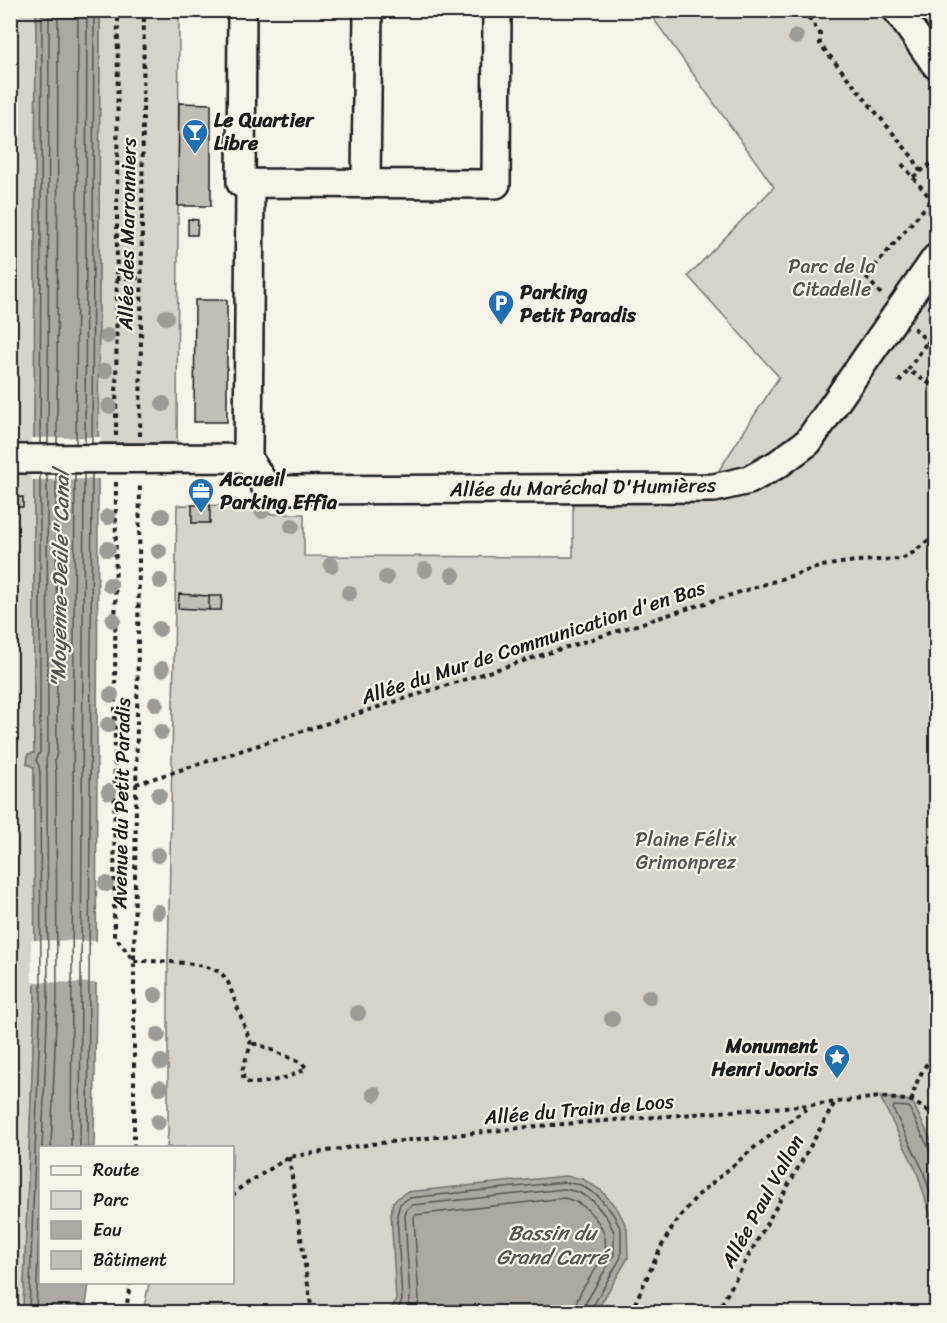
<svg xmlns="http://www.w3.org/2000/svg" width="947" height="1323" viewBox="0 0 947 1323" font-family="Sriracha,sans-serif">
	<rect width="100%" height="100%" fill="#f7f3e8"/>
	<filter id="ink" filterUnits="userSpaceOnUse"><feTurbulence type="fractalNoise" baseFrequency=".0167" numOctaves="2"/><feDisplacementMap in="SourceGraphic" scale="12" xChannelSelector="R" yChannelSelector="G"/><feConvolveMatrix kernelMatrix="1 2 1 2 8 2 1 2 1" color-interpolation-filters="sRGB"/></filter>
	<g filter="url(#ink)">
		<path fill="#d7d3cb" stroke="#7a7874" stroke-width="1.5" d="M10,11H36L34,473V753L28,755L27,764L34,766L35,996L23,1312H10Z
			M100,11H179L177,443H98Z
			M648,11H936V1312H143L149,1283L232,1282V1148L167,1147L168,1131V961L177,505L270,506V514H304V556L573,557V499L716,475L779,377L688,276L774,187Z"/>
		<path fill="#aca9a2" stroke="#72716c" stroke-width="1.5" d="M36,11H100L96,993L94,1147L40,1148V1282L89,1283L85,1312H23L35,996L34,767L27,764L28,754L34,753V473Z
			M880,1097L912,1101L936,1151V1233L917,1172Z
			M565,1176L583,1179L602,1191L618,1210L627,1228L628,1258L596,1312H390L396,1300L391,1214L393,1202L406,1192Z
			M208,1305H222L235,1312H195Z"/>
		<path fill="#f7f3e8" d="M101,437L99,479L31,480V438Z
			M31,940L99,941V983L32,982Z"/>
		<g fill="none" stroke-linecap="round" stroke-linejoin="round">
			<path stroke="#565452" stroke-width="1.5" d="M40,444L42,10
				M48,444L49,10
				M57,444L58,10
				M76,444L78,10
				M85,444L87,10
				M92,444L94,10
				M42,1148L48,997L47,774L46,760L48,752L47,474
				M51,1148L57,997L56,774L55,760L57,752L56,474
				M71,1148L75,474
				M80,1148L84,474
				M88,1148L92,474
				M936,1152H932L929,1149L909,1107L894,1106L893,1109L923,1170L936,1213
				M29,1312L41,996L40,774L39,766L36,760L40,752V474
				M36,1312L40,1199
				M397,1312L402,1300L397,1215L400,1204L409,1198L564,1182L581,1185L598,1196L613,1214L621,1230V1257L592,1308L591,1312
				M405,1312L410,1300L405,1216L407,1209L412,1205L564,1189L578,1192L593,1201L607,1218L614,1232V1255L585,1304L584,1312
				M416,1312L419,1300L414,1217L415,1215L564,1198C578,1201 586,1207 595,1218C627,1256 576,1278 575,1312"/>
		</g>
		<path fill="#c0beb5" stroke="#1c1c1c" stroke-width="1.5" d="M179,103L211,104V206H178Z
			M188,219L198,220L197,235H188Z
			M195,300H227V422H194Z
			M23,497V507H10V498Z
			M192,505H210V523H192Z
			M179,594L209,596V610L178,608Z
			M209,596H222L221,610H209Z"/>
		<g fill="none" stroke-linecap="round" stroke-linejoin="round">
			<g stroke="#1c1c1c" stroke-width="32">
				<path id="minor" d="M242,10L241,183L496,184L497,10
					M897,10L936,65
					M366,183L368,10
					M248,458L268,490L714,488L749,480L778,464L808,442L936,258
					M248,458L250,183
					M10,459L248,458"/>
			</g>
			<path stroke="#1c1c1c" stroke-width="4" stroke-dasharray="4.5 4.5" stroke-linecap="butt" d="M803,10L820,33V44L914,159L920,171
				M902,164L936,205
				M913,177L936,160
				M116,278H142
				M881,294L866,277L932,199
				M914,328L928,342L936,347
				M936,329L908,370L936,388
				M899,382L908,370
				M116,436L118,10
				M140,436L144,10
				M116,482L114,935L134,961C155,961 207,961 222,974C224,976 226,979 228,982L251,1044L242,1071L244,1080C247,1082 249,1083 253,1083C264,1084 298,1076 306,1068L302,1063L258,1044H251
				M136,784L822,566L855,561L902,559L914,552L936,534
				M912,1101C914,1083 925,1065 936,1051
				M134,1148V961L140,482
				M289,1157L312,1312
				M232,1196L240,1188L289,1157L372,1144L538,1126L811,1105L880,1097L912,1101L936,1116
				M126,1312L130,1282
				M631,1312L661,1247L675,1223L696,1197L755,1147L810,1106
				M717,1312L834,1104"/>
			<use href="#minor" stroke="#f7f3e8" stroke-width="27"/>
		</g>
		<g fill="#9d9b95">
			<circle cx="796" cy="37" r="8"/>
			<circle cx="166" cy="317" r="8"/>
			<circle cx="107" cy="336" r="8"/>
			<circle cx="105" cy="371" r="8"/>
			<circle cx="163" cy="404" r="8"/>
			<circle cx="109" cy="406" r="8"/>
			<circle cx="262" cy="511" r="8"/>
			<circle cx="162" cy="516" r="8"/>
			<circle cx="108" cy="517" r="8"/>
			<circle cx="292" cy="526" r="8"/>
			<circle cx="108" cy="549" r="8"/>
			<circle cx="159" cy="551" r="8"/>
			<circle cx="331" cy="565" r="8"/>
			<circle cx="425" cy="570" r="8"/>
			<circle cx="453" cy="575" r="8"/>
			<circle cx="386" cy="578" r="8"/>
			<circle cx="160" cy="581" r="8"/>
			<circle cx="110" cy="585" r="8"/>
			<circle cx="349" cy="593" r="8"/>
			<circle cx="113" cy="620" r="8"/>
			<circle cx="159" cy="629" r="8"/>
			<circle cx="162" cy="669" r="8"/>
			<circle cx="111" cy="695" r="8"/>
			<circle cx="156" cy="704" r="8"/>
			<circle cx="108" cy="725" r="8"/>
			<circle cx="161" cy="732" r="8"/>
			<circle cx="109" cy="792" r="8"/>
			<circle cx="159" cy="795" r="8"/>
			<circle cx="158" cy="855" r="8"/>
			<circle cx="106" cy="884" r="8"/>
			<circle cx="158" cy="912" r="8"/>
			<circle cx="155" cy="995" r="8"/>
			<circle cx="649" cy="997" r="8"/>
			<circle cx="358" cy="1013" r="8"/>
			<circle cx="612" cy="1019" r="8"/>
			<circle cx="158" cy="1035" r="8"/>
			<circle cx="161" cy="1062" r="8"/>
			<circle cx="160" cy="1088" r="8"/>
			<circle cx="374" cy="1094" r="8"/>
			<circle cx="158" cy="1122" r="8"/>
		</g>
	</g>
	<defs>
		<g id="bar-pin" transform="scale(1.35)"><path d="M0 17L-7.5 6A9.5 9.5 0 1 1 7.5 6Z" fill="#1f6fb2" stroke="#f7f3e8"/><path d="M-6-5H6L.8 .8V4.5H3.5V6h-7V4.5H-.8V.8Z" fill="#fff"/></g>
		<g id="parking-pin" transform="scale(1.35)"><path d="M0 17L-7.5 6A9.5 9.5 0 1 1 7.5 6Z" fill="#1f6fb2" stroke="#f7f3e8"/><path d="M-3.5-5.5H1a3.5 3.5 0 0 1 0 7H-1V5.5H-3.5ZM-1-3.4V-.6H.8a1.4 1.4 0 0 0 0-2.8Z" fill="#fff"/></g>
		<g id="office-pin" transform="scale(1.35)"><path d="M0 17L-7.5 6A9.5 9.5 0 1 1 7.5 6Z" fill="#1f6fb2" stroke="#f7f3e8"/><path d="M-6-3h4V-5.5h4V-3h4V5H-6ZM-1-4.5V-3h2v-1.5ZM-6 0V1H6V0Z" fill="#fff"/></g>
		<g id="sight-pin" transform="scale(1.35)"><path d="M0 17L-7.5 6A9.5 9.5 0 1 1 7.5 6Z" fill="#1f6fb2" stroke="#f7f3e8"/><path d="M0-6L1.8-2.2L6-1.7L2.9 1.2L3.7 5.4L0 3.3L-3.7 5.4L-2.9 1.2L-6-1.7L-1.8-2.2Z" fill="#fff"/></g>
	</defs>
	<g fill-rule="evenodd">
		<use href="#bar-pin" x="195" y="132"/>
		<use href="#parking-pin" x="501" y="303"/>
		<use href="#office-pin" x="201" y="491"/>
		<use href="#sight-pin" x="837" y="1057"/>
	</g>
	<g text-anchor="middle" stroke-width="4.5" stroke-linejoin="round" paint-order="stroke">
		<g font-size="20" font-weight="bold" fill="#1c1c1c" stroke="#f7f3e8" text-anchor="start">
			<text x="214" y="127">Le Quartier<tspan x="214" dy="23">Libre</tspan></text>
			<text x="520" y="299">Parking<tspan x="520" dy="23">Petit Paradis</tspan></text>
			<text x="220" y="486">Accueil<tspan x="220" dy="23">Parking Effia</tspan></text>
			<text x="818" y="1053" text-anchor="end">Monument<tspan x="818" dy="23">Henri Jooris</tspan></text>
		</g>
		<g font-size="20" fill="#1c1c1c" stroke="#f7f3e8">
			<text transform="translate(127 234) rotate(-89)" y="7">Allée des Marronniers</text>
			<text transform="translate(583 487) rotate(-1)" y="7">Allée du Maréchal D'Humières</text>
			<text transform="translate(533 642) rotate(-18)" y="7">Allée du Mur de Communication d'en Bas</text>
			<text transform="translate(121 803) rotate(-89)" y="7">Avenue du Petit Paradis</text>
			<text transform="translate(579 1109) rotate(-5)" y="7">Allée du Train de Loos</text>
			<text transform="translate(762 1201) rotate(-61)" y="7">Allée Paul Vallon</text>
		</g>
		<g font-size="20" fill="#545351" stroke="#f7f3e8">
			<text x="832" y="273">Parc de la<tspan x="832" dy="23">Citadelle</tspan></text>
			<text x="686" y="846">Plaine Félix<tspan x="686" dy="23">Grimonprez</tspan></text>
		</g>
		<g font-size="21" font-style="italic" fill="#565452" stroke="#f7f3e8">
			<text transform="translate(60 579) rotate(-89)" y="7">"Moyenne-Deûle" Canal</text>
			<text x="552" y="1240">Bassin du<tspan x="552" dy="24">Grand Carré</tspan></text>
		</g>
	</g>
	<rect width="947" height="1323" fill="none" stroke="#f7f3e8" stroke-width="36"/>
	<rect x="18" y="18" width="911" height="1287" fill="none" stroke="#1c1c1c" stroke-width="2" filter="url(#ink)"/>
	<rect x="39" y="1146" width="195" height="138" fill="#f7f3e8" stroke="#9f9d96" stroke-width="1.5"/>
	<rect x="51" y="1166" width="30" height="9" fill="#f7f3e8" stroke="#9f9d96" stroke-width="1.5"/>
	<text x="93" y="1176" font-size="18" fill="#1c1c1c">Route</text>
	<rect x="51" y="1191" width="30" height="18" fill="#d7d3cb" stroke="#9f9d96" stroke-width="1.5"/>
	<text x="93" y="1206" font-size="18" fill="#1c1c1c">Parc</text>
	<rect x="51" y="1221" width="30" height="18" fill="#aca9a2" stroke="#9f9d96" stroke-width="1.5"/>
	<text x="93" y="1236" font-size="18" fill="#1c1c1c">Eau</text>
	<rect x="51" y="1251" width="30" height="18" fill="#c0beb5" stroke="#9f9d96" stroke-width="1.5"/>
	<text x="93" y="1266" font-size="18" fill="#1c1c1c">Bâtiment</text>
</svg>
